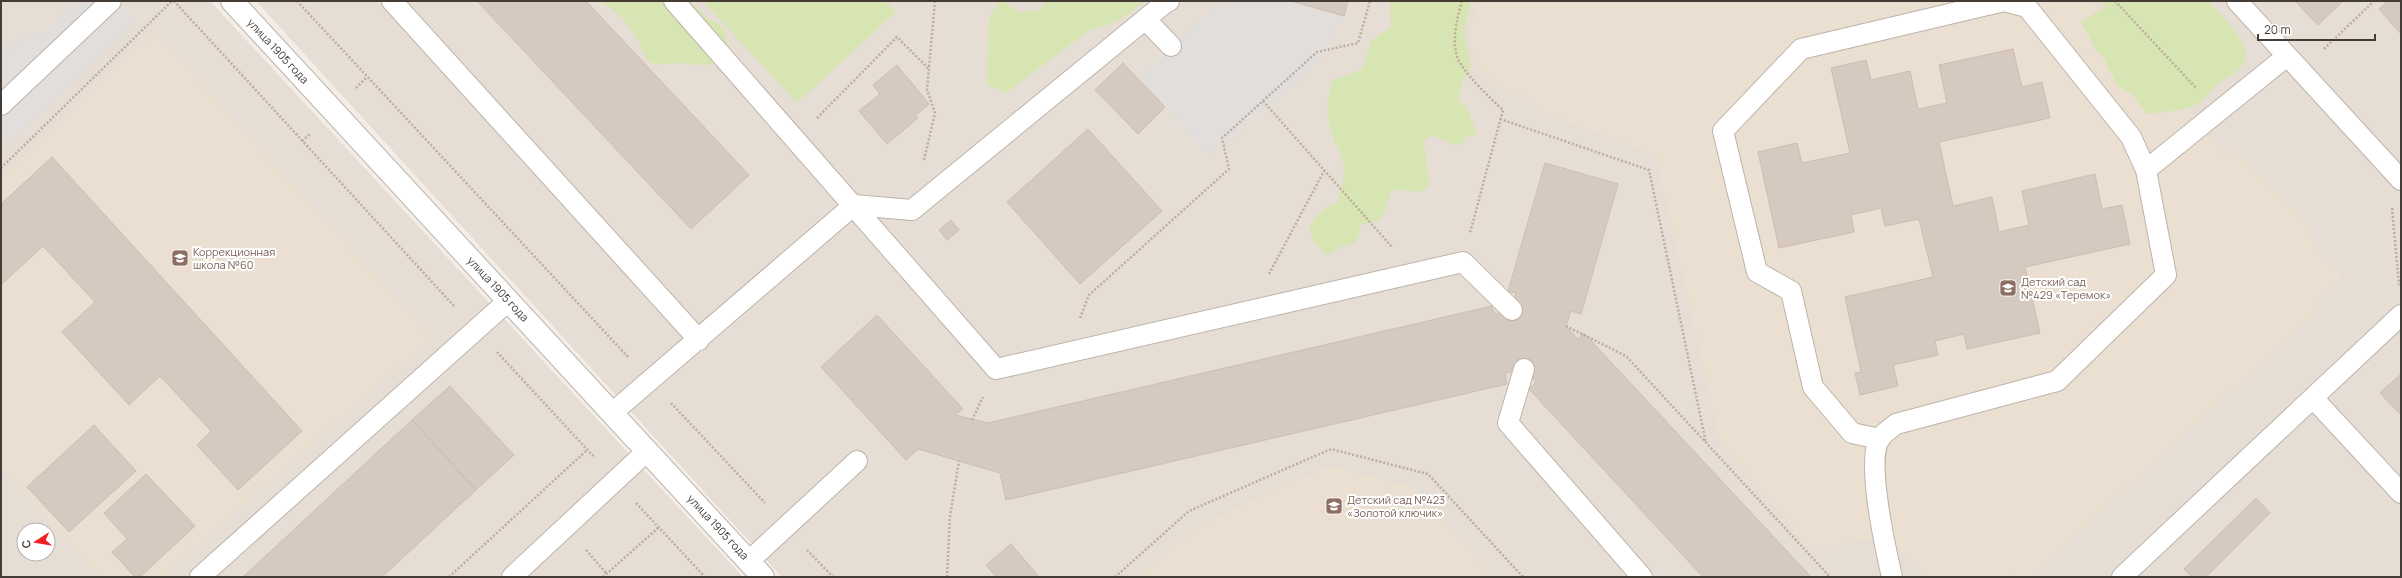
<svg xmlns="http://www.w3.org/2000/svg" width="2402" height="578" viewBox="0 0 2402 578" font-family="Manrope,sans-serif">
	<rect width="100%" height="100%" fill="#f2ede7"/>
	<path fill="#e6ded5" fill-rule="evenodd" d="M1,1H210L743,577H1ZM24,530H48V554H24Z
		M256,1H2401V577H782Z"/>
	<path fill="#ebdfd1" d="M1477,1H2089L2203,126L2224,153L2233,148L2309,225L2315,250L2343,275L2317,301L2322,307L2031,577H2016L2012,574L2009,577H1928L1883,536L1842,545L1808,546L1720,441L1656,155L1536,110L1531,100L1493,84L1473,60L1470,32Z
		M154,31L432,338L162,577H98L1,466V178Z
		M1328,466L1413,487L1495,577H1138L1198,525Z"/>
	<path fill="#d6e5b1" d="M600,1H690L708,19L718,23L725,30L728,50C712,74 696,62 673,63C666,63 659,67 652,63C642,58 641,44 635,35C626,20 615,10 600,1Z
		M703,1H886L896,12L797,103Z
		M1000,1H1004L1017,12L1038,11L1047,1H1145L1127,15L1109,25L1090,30L1006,93L987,85L989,17Z
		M1390,1H1471L1464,31L1471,66L1463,80L1458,100L1467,107L1477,135L1467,136L1462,145L1452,144L1432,135L1424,141L1429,184L1422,192L1401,190L1391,191L1385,211L1379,221L1359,225L1360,234L1355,243L1344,245L1327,256L1313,240L1309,230C1315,215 1323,207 1338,203C1340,193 1344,180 1344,170C1344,159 1337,148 1333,138C1326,121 1326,98 1332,81L1362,69L1372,40L1391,27Z
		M2101,1H2209C2221,16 2239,31 2245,50C2250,69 2226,77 2215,86C2209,91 2204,102 2196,105C2180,111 2162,113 2145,113L2134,96L2117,85L2104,58L2097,51L2081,22L2106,7Z"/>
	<path fill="#e1dedb" d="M73,1H116L136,23L1,149V55L15,42L44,31Z
		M1243,1H1291L1344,16L1314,69L1210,155L1138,78L1210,9Z"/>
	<path fill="#d6c9bf" stroke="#cebdb0" d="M477,1H586L749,175L691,229Z
		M1291,1H1348L1344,16Z
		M2295,1H2343L2318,25Z
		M2388,1H2401V34L2379,9Z
		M2013,49L2022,87L2042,82L2050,118L1939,142L1953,206L1992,197L1999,232L2029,225L2022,191L2095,174L2102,209L2122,205L2130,244L2025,267L2040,333L1967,349L1964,334L1935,341L1938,355L1893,365L1898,386L1860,395L1855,373L1861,372L1845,297L1933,277L1919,219L1885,226L1881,208L1851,215L1854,232L1779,248L1758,152L1797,143L1802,163L1850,153L1831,68L1866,60L1871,80L1910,71L1918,109L1947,103L1939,65Z
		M1123,63L1165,107L1138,134L1095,90Z
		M897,65L929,104L915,116L918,118L887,144L859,111L880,94L873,85Z
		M1088,129L1162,211L1080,284L1007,202Z
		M52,157L302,431L238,490L197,445L211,431L160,376L129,405L62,332L95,302L43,246L1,285V204Z
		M1545,163L1618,184L1581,314L1571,311L1566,326L1578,339L1584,333L1811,577H1703L1529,389L1536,382L1524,369L1505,373L1507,384L1006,500L1000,473L918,449L906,460L821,367L877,315L963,409L955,415L988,423L1492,306L1494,314L1512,310L1516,293L1508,291Z
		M951,220L959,230L947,240L939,230Z
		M2401,374V415L2380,393Z
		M450,386L514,455L476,490L412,420Z
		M412,420L476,490L382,577H243Z
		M94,425L136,471L69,532L27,487Z
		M146,474L195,526L140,577H135L112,552L127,539L104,513Z
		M2256,498L2270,513L2206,577H2192L2184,569Z
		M1011,544L1039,577H996L986,565Z"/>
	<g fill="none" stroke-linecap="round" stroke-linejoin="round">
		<g stroke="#bdb3aa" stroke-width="22">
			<path id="lane" d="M392,1L699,340
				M674,1L996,369L1463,262L1512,310
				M2237,1L2401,180
				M1145,19L1171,46
				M1,105L111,1
				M1524,369L1508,423L1642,577
				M2313,398L2401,493
				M612,413L854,205L912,210L1165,3L1169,1
				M1880,439L1852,433L1813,387L1791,291L1757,272L1723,131L1801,49L2004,1L2027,7L2131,137L2146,170
				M749,561L857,461
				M200,577L508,301
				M512,577L647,451
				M1892,577C1886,551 1865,459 1880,438C1884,433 1891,428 1896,424L2057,381L2166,275L2146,170L2287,56
				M2122,577L2401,315"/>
		</g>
		<g stroke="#bdb3aa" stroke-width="24">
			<path id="street" d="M232,1L763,577"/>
		</g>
		<path stroke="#beac9c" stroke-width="2.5" stroke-dasharray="2 2" stroke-linecap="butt" d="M174,1L455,307
			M297,1L628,357
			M1462,1C1457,19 1451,41 1458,59C1464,73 1491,99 1503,110L1470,233
			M2115,1L2197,89
			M2324,49L2374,1
			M356,88L367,77
			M1263,101L1392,247
			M817,118L897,37L929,69
			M1500,119L1649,170L1706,443
			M302,141L310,134
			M924,160L935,113L927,90L935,1
			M1,168L172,1
			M2392,208L2399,285
			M1269,274L1324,171
			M1080,318L1089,295L1229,169L1222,138L1317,52L1358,43L1370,1
			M1566,326L1626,356L1830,577
			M497,352L595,458
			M671,403L765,503
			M972,420L983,397
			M636,503L705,577
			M586,550L606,573
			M807,550L833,577
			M449,577L587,450
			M603,577L659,527
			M947,577L950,516L959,461
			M1115,577L1189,511L1331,449L1428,474L1523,577"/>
		<use href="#lane" stroke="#fff" stroke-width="20"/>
		<use href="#street" stroke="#fff" stroke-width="22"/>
	</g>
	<defs>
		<g id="school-square" transform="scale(0.9)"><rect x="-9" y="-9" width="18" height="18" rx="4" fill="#8d6e63" stroke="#fff"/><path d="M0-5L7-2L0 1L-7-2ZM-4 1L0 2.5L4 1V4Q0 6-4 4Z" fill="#fff"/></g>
	</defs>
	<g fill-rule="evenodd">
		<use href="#school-square" x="180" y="258"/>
		<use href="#school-square" x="2008" y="288"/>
		<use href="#school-square" x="1334" y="506"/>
	</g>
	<g text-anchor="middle" stroke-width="4" stroke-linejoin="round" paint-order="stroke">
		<g font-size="11" fill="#453c36" stroke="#fff">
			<text transform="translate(278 51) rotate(47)" y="4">улица 1905 года</text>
			<text transform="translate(498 289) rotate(47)" y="4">улица 1905 года</text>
			<text transform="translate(718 527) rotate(47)" y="4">улица 1905 года</text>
		</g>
		<g font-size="11" fill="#785e54" stroke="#fff" text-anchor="start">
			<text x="193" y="256">Коррекционная<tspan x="193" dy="13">школа №60</tspan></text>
			<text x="2021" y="286">Детский сад<tspan x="2021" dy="13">№429 «Теремок»</tspan></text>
			<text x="1347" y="504">Детский сад №423<tspan x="1347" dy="13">«Золотой ключик»</tspan></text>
		</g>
	</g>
	<rect width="2402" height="578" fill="none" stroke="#453c36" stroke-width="4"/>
	<g transform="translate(36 542) rotate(258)"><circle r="19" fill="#ffffff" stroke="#b5b1af"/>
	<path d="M0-3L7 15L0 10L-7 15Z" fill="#ef2126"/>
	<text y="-6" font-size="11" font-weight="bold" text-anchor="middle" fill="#453c36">С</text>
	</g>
	<path d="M2258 34v6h117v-6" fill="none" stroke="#453c36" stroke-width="2"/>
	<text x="2264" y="34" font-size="12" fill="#453c36" stroke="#ffffff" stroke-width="3" paint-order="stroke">20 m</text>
</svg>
